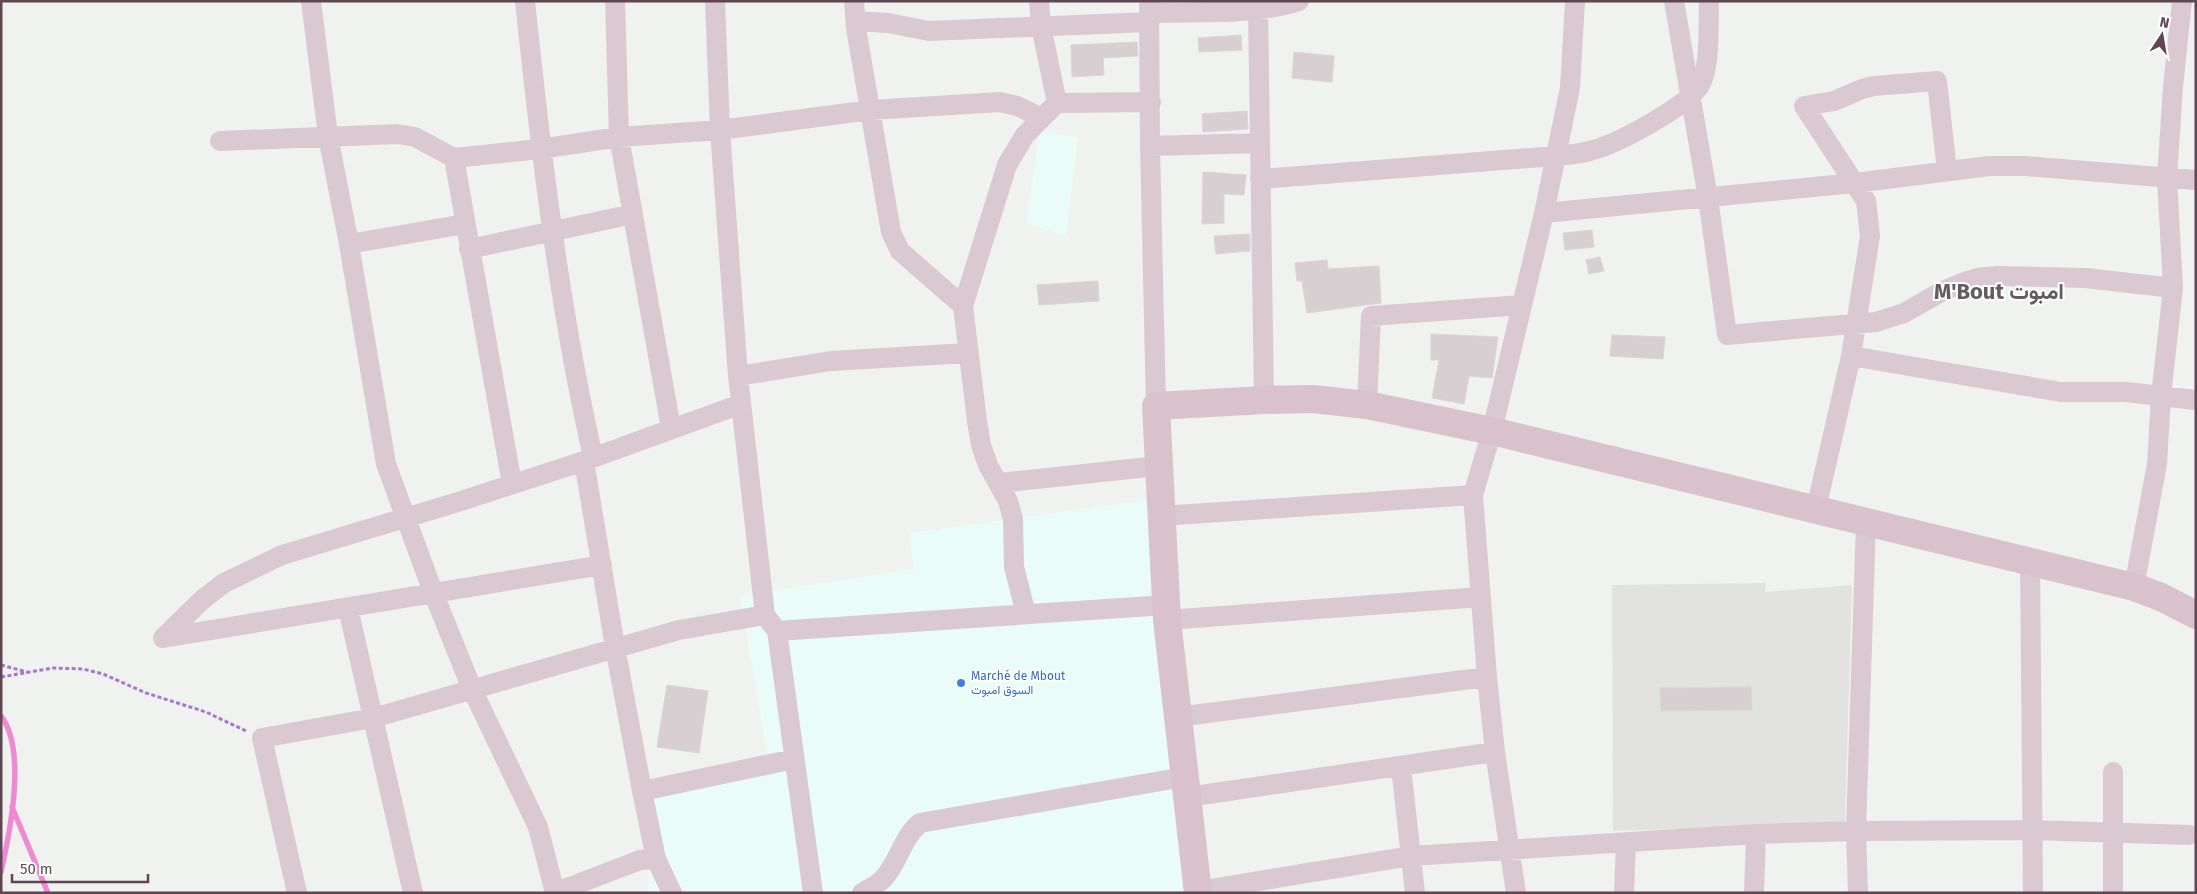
<svg xmlns="http://www.w3.org/2000/svg" width="2197" height="894" viewBox="0 0 2197 894" font-family="'Fira Sans',Vazirmatn,sans-serif">
	<rect width="100%" height="100%" fill="#f0f2f0"/>
	<path fill="#eafcf8" d="M1040,132L1078,137L1066,236L1026,223Z
		M1148,500L1189,893H648L651,796L770,770L740,596L914,569L909,533Z"/>
	<path fill="#e2e3e1" d="M1766,583L1765,592L1852,585L1845,824L1613,831L1612,585Z"/>
	<g fill="none" stroke-linecap="round" stroke-linejoin="round">
		<path stroke="#ee8ad2" stroke-width="5.5" d="M1,716C27,750 10,832 1,872
			M12,807L48,893"/>
	</g>
	<path fill="#d8cfd2" stroke="#dcd4d6" d="M1241,35L1242,50L1199,52L1198,38Z
		M1137,42L1138,56L1103,58L1104,75L1072,77L1071,45Z
		M1294,52L1334,56L1332,82L1292,78Z
		M1247,111L1248,129L1203,132L1202,114Z
		M1203,172L1246,175L1244,195L1224,194V223L1202,224Z
		M1592,230L1594,247L1565,250L1563,233Z
		M1250,234V251L1216,254L1214,236Z
		M1600,257L1604,271L1589,274L1586,260Z
		M1327,260L1328,269L1379,266L1381,303L1307,313L1302,281H1297L1295,263Z
		M1098,281L1099,301L1039,305L1037,285Z
		M1431,334L1498,337L1492,378L1469,376L1464,404L1432,398L1439,360H1431Z
		M1612,335L1665,337L1663,359L1610,356Z
		M667,685L708,691L699,753L657,747Z
		M1751,687L1752,710L1661,711L1660,688Z"/>
	<g fill="none" stroke-linecap="round" stroke-linejoin="round">
		<path stroke="#a975cf" stroke-width="3" stroke-dasharray="4 2.5" stroke-linecap="butt" d="M1,665L27,672
			M1,677L53,668L83,669L103,674L146,693L206,712L246,731"/>
		<path stroke="#dac9d1" stroke-width="20" d="M311,1L328,136L349,244L386,464L433,592L472,689L538,827L555,893
			M525,1C541,154 559,307 593,457
			M615,1L619,137L671,428
			M715,1L720,130L738,376L765,615L777,631L813,893
			M854,1L856,28L891,232L900,251L963,306
			M1039,1L1041,26L1057,103
			M1149,1L1150,146L1156,406
			M1674,1L1708,198L1727,335L1876,322L1904,313L1941,292L1962,283L1977,278L1997,276L2086,278L2173,288
			M1258,9L1264,400
			M1149,13C1198,11 1252,16 1299,1
			M856,21L888,23L929,31L1149,22
			M220,141L398,134L415,137L454,158L540,149L619,137L720,130L871,110L1000,102L1017,106L1042,118
			M1150,146L1260,143
			M454,158L512,484
			M1260,179L1555,156C1567,155 1581,154 1593,150C1617,144 1688,106 1700,85C1711,66 1708,24 1709,1
			M1544,213L1855,183L1989,166H2025L2196,180
			M349,244L465,224
			M469,249L633,214
			M1851,356L2061,392H2126L2196,400
			M738,376L831,361L968,353
			M1367,405L1371,316L1522,305
			M584,461L615,647L642,791L656,859L672,893
			M999,483L1158,466
			M1816,509L1851,356L1870,236L1866,201L1804,106L1834,101L1862,89L1874,86L1937,81L1947,171
			M1161,516L1473,495
			M2030,561L2033,893
			M2134,587L2157,464L2161,396L2173,288L2167,178L2173,87L2182,1
			M348,608L413,893
			M1026,614L1014,567L1013,519L1008,501L988,465L981,445L977,421L963,306L1007,165L1025,135L1057,103L1151,102
			M1167,620L1481,597
			M777,631L1166,605
			M163,638L202,600L224,583L282,555L458,502L584,461L741,404
			M163,638L602,565
			M1177,717L1487,677
			M1401,767L1415,893
			M2113,772V893
			M642,791L794,759
			M1187,797L1495,752
			M1198,891L1411,856L1756,834L1856,831L2032,830L2189,835
			M297,893L262,738L373,718L679,630L765,615
			M554,893L640,860L656,859
			M862,893C868,889 877,885 882,880C899,863 901,839 920,823L1184,777
			M1516,893L1495,752L1487,677L1473,495L1492,431L1544,213L1570,88L1575,1
			M1624,893L1626,843
			M1754,893L1756,834
			M1858,893L1856,831L1866,521"/>
		<path stroke="#d9c2cc" stroke-width="28" d="M1198,893L1167,620L1156,406L1264,400L1313,399L1367,405L1492,431L2134,587L2161,597L2196,615"/>
	</g>
	<circle fill="#3f7fe0" stroke="#fff" stroke-width="2" cx="961" cy="683" r="5"/>
	<g text-anchor="middle" stroke-width="4" stroke-linejoin="round" paint-order="stroke">
		<g font-size="12" fill="#366cbe" stroke="#fff" text-anchor="start">
			<text x="971" y="680">Marché de Mbout<tspan x="971" dy="14">السوق امبوت</tspan></text>
		</g>
		<g font-size="22" font-weight="bold" fill="#655c60" stroke="#fff">
			<text x="1999" y="299">M'Bout امبوت</text>
		</g>
	</g>
	<rect width="2197" height="894" fill="none" stroke="#5e4752" stroke-width="5"/>
	<g transform="translate(2162 35) rotate(12)" stroke="#ffffff" stroke-width="4" paint-order="stroke">
	<path d="M0-4L9 19L0 12L-9 19Z" fill="#5e4752"/>
	<text y="-8" font-size="14" font-weight="bold" text-anchor="middle" fill="#5e4752">N</text>
	</g>
	<path d="M12 874v8h136v-8" fill="none" stroke="#5e4752" stroke-width="2.5"/>
	<text x="20" y="874" font-size="15" fill="#5e4752" stroke="#ffffff" stroke-width="4" paint-order="stroke">50 m</text>
</svg>
